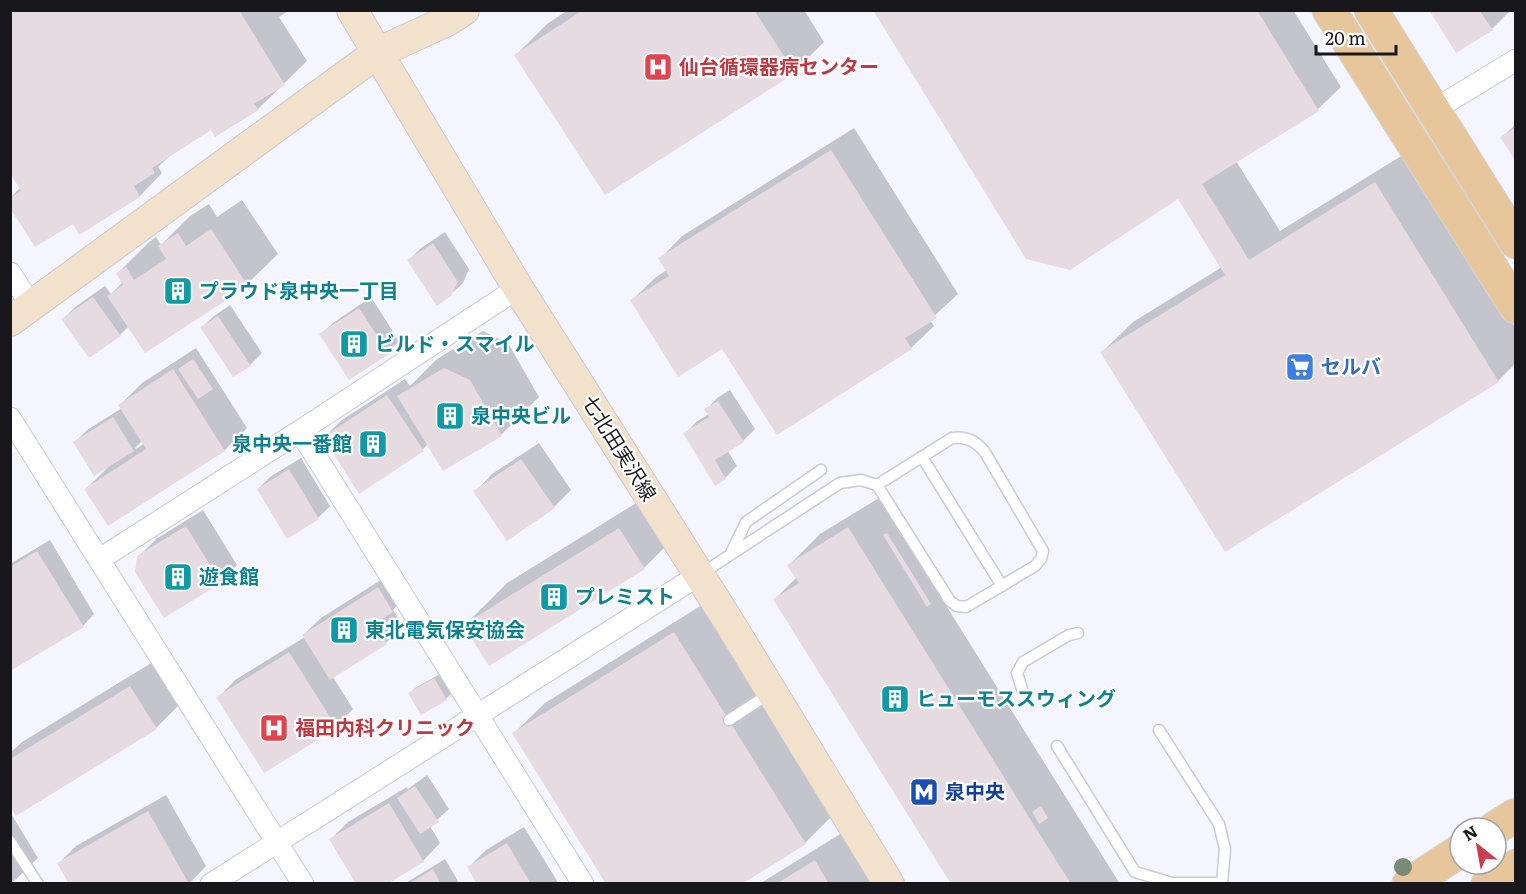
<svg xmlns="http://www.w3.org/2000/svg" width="1526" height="894" viewBox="0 0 1526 894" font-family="Literata,'Noto Sans JP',serif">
	<rect width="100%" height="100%" fill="#f4f5ff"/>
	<path fill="#0003" fill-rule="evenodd" d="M10,10H290L279,17L307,61L258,109L212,128L174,152L158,167L162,173L140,196L80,233L73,222L10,198L21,187Z
		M568,10H804L824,42L794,72L516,55L547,24Z
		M874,10H1293L1341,87L1318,109L1236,161L1280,231L1406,153L1516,329V363L1498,381L1102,352L1133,322L1222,267L1178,197Z
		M1431,10H1508L1509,12L1492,29Z
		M1516,124V159L1502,137Z
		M854,128L958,294L930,320L934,326L911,348L723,347L632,300L655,278L667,270L660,259L682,236Z
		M242,200L278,254L247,284L145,351L129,326L120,335L63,319L75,307L105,286L111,294L123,282L118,273L148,243L156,237L161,245L190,216L209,204L217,217Z
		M445,232L469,269L463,283L450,295L409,260L421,248Z
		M371,297L399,341L388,352L321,334L333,323Z
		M230,305L262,353L250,365L202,327L214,316Z
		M483,331L508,343L539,397L501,435L428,444L423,449L324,437L342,420L405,379L410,386L437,359Z
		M196,348L247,428L225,450L109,524L86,489L108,467L75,442L87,430L122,408L120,405L142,383ZM143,440L145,443L136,449L135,448Z
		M730,390L755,429L743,441L727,450L737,466L725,478L685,434L696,422L709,414L706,410L717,398Z
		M539,443L571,490L554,507L475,492L492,474Z
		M301,458L330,506L318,518L288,537L258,489L270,477Z
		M662,487L686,526L644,568L465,625L507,583Z
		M879,498L1120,884H953L775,599L797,577L789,565L820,534Z
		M203,510L237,565L220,582L138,557L156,539Z
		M50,540L94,614L83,626L10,670V564Z
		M395,571L410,593L393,610L403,626L386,643L333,677L353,709L336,726L218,698L235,680L305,637L303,635L321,618Z
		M705,603L836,812L805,843L740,884L514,733L545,703Z
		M161,657L186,698L156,728L10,804V753L22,742Z
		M440,674L451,694L446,699L410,693L415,688Z
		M427,775L449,809L430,826L440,843L423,861L331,839L348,822L407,787L408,789Z
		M166,795L206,866L189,884H71L59,863L76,846Z
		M10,812L38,858L11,884H10Z
		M524,827L559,884H479L469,867L486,850Z
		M845,831L879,884H759Z
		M445,859L458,881L456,884H404Z"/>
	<path fill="#e5dbe1" d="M10,10H239L285,85L254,104L259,110L215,137L211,130L152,168L155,173L134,186L140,197L79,235L73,224L35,247L10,208V198L21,191L10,173Z
		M583,10H754L795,73L605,195L514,55Z
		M873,10H1257L1319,111L1202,184L1249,260L1375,182L1499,382L1225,552L1100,352L1225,275L1178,199L1070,270L1026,259Z
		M1429,10H1479L1493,30L1456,53Z
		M1516,127V162L1500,137Z
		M831,150L937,318L905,338L912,349L777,435L722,349L678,377L630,300L669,276L658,258Z
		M211,229L248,286L145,353L107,296L123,285L116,273L126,267L134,280L166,259L158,246L178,233L186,246Z
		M433,243L458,282L451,296L437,306L407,260Z
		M93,297L121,336L89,358L61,319Z
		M359,308L389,354L349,380L319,334Z
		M218,316L251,366L233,377L200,327Z
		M193,359L213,389L198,399L178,369Z
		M444,368L470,380L502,436L443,471L397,396Z
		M173,369L225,451L108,526L84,489L146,449L118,405Z
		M387,395L424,451L359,494L323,437Z
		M718,401L744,442L715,460L726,479L715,486L683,433L709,417L704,409Z
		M113,417L134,451L94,476L73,442Z
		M521,459L555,508L507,541L473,491Z
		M289,469L319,519L287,539L257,489Z
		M186,526L221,583L164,618L135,572L137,556Z
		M848,527L1017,798L1071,884H951L773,599L799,583L787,565Z
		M619,528L645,569L489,666L463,625Z
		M887,533L931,604L927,607L883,535Z
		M37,551L84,627L10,671V567Z
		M378,587L393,612L374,624L387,644L330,680L302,635Z
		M674,632L806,844L742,884H606L512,733Z
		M289,652L337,728L264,773L216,697Z
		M434,678L447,700L421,715L408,693Z
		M130,686L157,729L16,816L10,807V759Z
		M415,786L439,822L420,834L397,798Z
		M389,803L424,862L387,884H356L329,839Z
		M1041,806L1048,818L1039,824L1032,812Z
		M148,811L189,884H69L57,863Z
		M507,843L531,884H477L467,867Z
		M815,860L829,884H776Z
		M433,869L441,884H409Z"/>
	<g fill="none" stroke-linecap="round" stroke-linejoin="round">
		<g stroke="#cacad4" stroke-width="13">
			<path id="lane" d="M922,457L1002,586
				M731,553L746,522L821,470
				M701,574L840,483L861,480L877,485L950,601L957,606L966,607L1035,566L1041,559L1043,551L986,454C978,442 967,436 952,438L877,485
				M1022,689L1017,673L1023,662L1069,635L1078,633
				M729,720L769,694
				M1057,746L1135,872L1172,883H1222L1225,849L1219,824L1159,730
				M10,841L38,884"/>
		</g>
		<g stroke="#cacad4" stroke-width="23">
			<path id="street" d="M1432,111L1516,60
				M10,273L31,305
				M10,418L303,884
				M300,431L518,288
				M100,559L300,431L583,884
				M211,884L699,575"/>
		</g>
		<g stroke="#cacad4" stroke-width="32">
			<path id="secondary" d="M352,10L518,288L729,622L889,884
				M10,321L377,53L447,21L464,10"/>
		</g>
		<g stroke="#d5d5d6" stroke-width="35">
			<path id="primary" d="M1329,10L1516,307
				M1371,10L1516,242
				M1495,828L1516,815
				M1409,884L1460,851
				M1488,884L1516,866"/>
		</g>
		<use href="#lane" stroke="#fff" stroke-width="10"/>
		<use href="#street" stroke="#fff" stroke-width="21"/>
		<use href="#secondary" stroke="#f2e2cc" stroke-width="30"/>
		<use href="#primary" stroke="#e6c69a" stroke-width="33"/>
	</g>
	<circle fill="#798b77" cx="1403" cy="867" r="9"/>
	<defs>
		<g id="hospital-square" transform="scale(1.5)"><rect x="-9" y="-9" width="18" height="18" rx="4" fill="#e0444e" stroke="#fff"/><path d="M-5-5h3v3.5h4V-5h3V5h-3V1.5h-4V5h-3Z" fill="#fff"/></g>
		<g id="building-square" transform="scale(1.5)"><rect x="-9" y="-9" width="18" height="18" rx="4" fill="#0f9aa8" stroke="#fff"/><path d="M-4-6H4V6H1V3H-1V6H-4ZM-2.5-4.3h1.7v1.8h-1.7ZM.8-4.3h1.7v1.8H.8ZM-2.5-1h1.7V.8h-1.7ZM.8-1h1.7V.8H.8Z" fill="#fff"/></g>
		<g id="supermarket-square" transform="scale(1.5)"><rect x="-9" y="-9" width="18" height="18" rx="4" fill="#3f7fe0" stroke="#fff"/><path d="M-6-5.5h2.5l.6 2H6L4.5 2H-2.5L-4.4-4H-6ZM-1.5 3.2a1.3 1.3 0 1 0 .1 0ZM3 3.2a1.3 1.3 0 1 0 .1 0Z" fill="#fff"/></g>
		<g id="metro-square" transform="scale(1.5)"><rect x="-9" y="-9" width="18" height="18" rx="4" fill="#1a4fb4" stroke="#fff"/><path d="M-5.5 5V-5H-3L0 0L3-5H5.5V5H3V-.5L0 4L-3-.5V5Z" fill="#fff"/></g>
	</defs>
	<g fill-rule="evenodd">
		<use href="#hospital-square" x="658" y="67"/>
		<use href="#building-square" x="178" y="291"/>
		<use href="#building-square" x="354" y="344"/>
		<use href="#supermarket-square" x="1300" y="367"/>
		<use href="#building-square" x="450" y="416"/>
		<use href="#building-square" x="373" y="444"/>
		<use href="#building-square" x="178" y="577"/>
		<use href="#building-square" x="554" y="597"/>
		<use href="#building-square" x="344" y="630"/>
		<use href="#building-square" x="895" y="699"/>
		<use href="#hospital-square" x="274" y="728"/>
		<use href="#metro-square" x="924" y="792"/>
	</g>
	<g text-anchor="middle" stroke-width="4.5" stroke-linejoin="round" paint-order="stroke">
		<g font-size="20" font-weight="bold" fill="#be3a42" stroke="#fff" text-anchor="start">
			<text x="679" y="74">仙台循環器病センター</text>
			<text x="295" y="735">福田内科クリニック</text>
		</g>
		<g font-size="20" font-weight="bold" fill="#0d838f" stroke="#fff" text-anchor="start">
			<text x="199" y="298">プラウド泉中央一丁目</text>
			<text x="375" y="351">ビルド・スマイル</text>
			<text x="471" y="423">泉中央ビル</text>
			<text x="352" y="451" text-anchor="end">泉中央一番館</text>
			<text x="199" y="584">遊食館</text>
			<text x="575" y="604">プレミスト</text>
			<text x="365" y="637">東北電気保安協会</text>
			<text x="916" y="706">ヒューモススウィング</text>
		</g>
		<g font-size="20" font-weight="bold" fill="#366cbe" stroke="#fff" text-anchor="start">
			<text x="1321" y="374">セルバ</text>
		</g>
		<g font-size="20" fill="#18181c" stroke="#fff">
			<text transform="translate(619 448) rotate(58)" y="7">七北田実沢線</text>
		</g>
		<g font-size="20" font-weight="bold" fill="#164399" stroke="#fff" text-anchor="start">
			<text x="945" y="799">泉中央</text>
		</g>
	</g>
	<rect width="1526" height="894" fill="none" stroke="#18181c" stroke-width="24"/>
	<g transform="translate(1478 846) rotate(329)"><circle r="28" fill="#ffffff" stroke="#a3a3a4" stroke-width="1.5"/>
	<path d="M0-4.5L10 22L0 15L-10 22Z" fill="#cc3c4e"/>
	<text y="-9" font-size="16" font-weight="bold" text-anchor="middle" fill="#18181c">N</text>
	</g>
	<path d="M1316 45v9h80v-9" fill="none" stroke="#18181c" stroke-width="3"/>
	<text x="1325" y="45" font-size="18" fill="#18181c" stroke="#ffffff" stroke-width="4.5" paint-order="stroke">20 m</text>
</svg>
